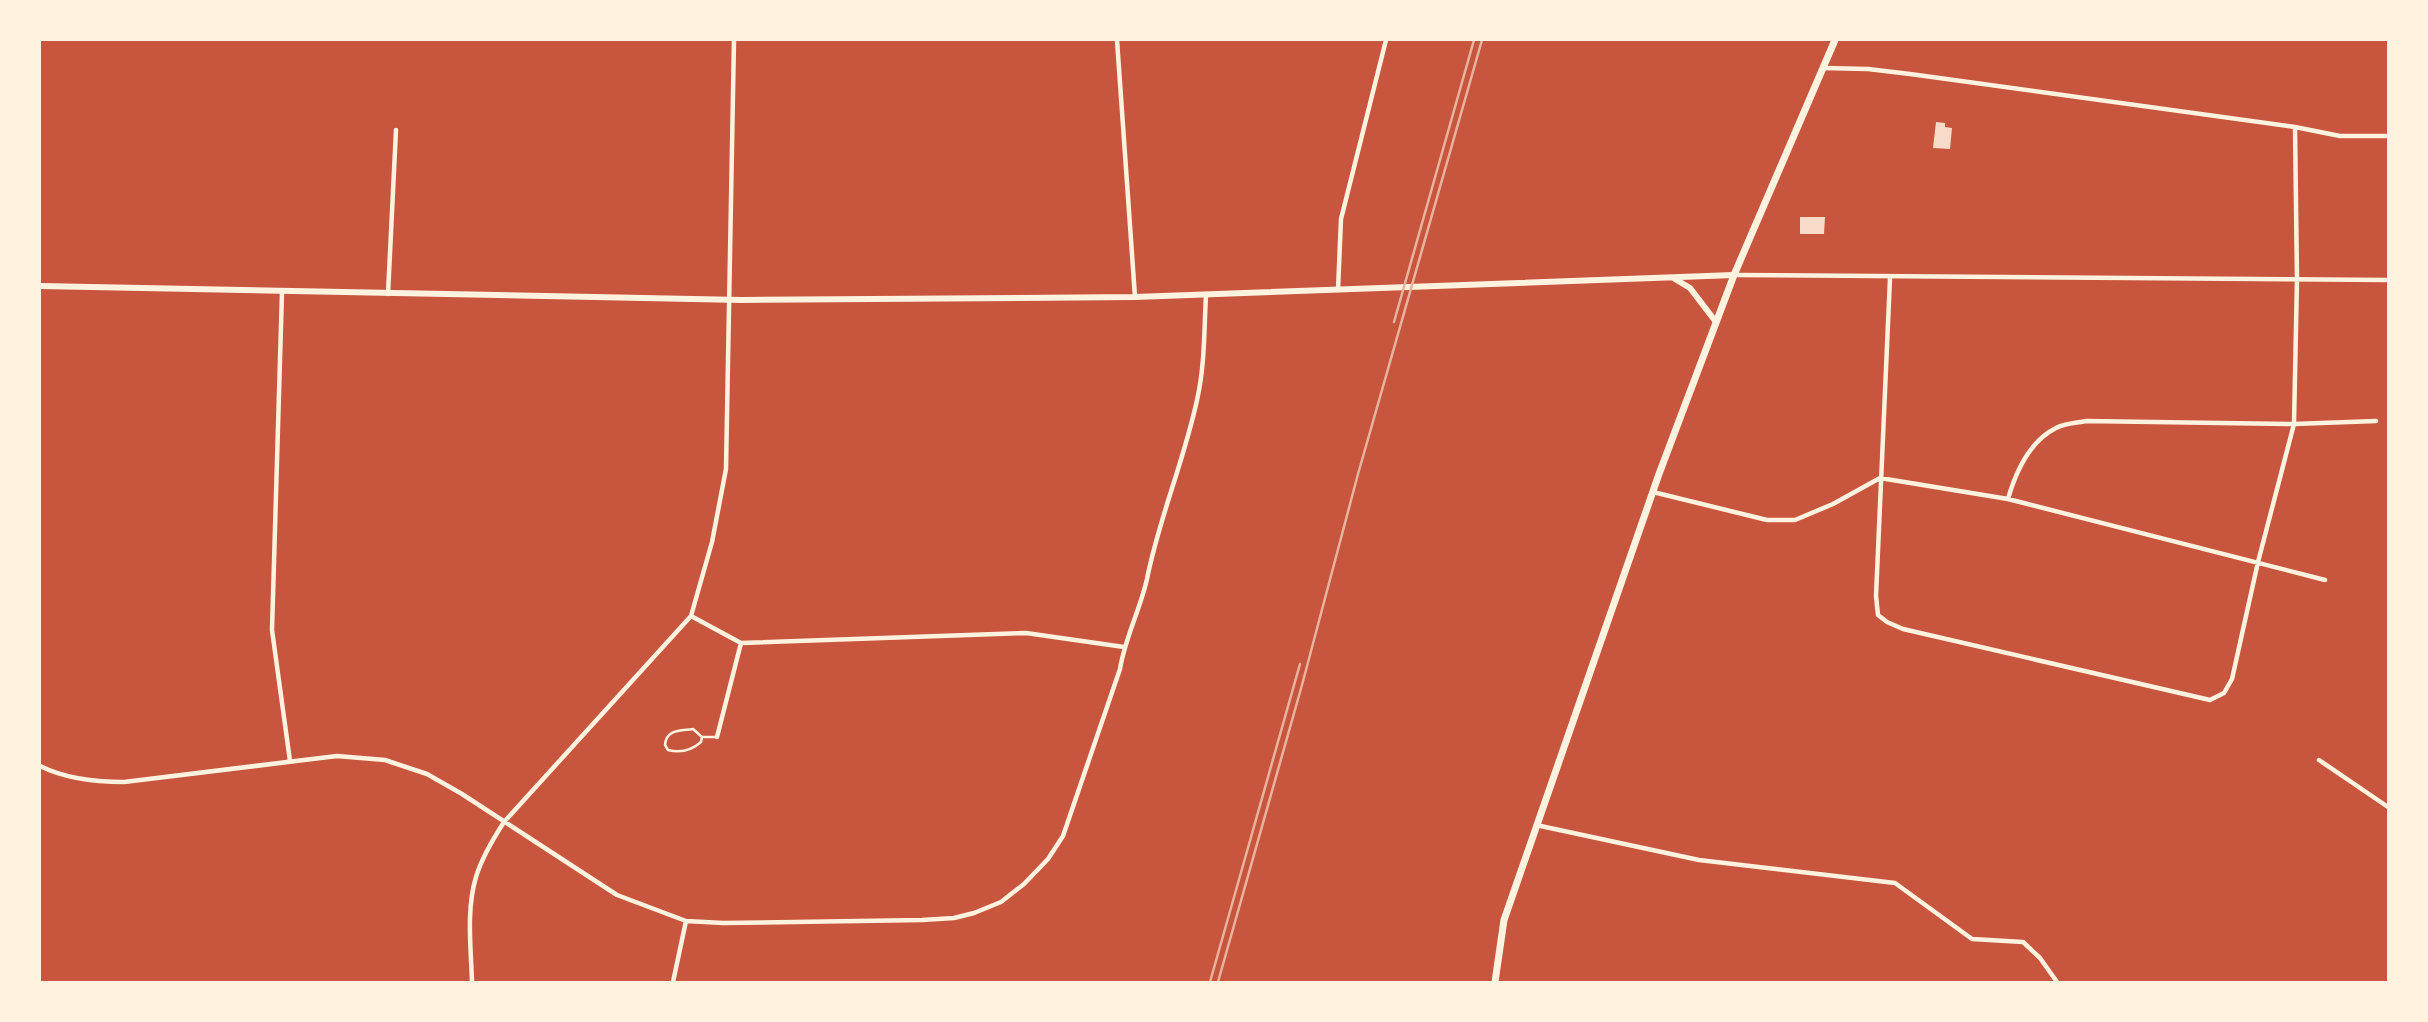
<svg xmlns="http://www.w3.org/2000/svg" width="2428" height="1022" viewBox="0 0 2428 1022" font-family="Mulish,sans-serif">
	<rect width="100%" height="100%" fill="#c8553d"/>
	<path fill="#f7dbc8" d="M1936,122L1945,123V127L1952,128L1950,149L1933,148Z
		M1800,217H1825L1824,234H1800Z"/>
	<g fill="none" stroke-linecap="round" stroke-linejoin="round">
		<path stroke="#fff3e0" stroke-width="2.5" d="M702,737L701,742C692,750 680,753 668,750L665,745C666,729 681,731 693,729L702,737H716"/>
		<path stroke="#fff3e0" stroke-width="4.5" d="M1117,40L1135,297
			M1823,68L1868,69L1910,74L2295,127L2340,136H2388
			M1734,275L2388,280
			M1890,278L1876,596L1878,615L1887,622L1903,629L2210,700L2224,693L2232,679L2258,562L2294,424L2297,279L2295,127
			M1338,290L1341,219L1386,40
			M282,292L272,630L290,761
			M388,294L396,130
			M1653,492L1767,520H1795L1833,504L1880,478L2008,499L2325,580
			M2008,499C2016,471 2030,441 2056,428C2065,423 2077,423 2086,421L2294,424L2376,421
			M691,616L741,643L1026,633L1124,647
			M717,737L741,643
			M2319,760L2388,807
			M40,766C66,779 96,782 124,782L337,756L385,760L427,774L462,794L617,895L686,921L723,923L922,920L954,918L974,913L1001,902L1024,884L1048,859L1063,836L1120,669C1125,638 1140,610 1147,579C1159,518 1184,461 1197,400C1205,365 1204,330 1206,295
			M1536,825L1699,860L1895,883L1972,939L2023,942L2040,958L2057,982
			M472,982C471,948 466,910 476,877C482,857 493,839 504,822L691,616L712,542L726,469L734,40
			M673,982L686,921"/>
		<path stroke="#fff3e0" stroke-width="6" d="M1675,279L1690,288L1716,322
			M40,286L742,300L1135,297L1734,275"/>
		<path stroke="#fff3e0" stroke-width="7" d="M1495,982L1504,920L1659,474L1734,275L1835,40"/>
		<path stroke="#e9b49f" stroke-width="2.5" d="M1394,322L1474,40
			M1210,982L1300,664
			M1218,982L1302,685L1358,474L1482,40"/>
	</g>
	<rect width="2428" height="1022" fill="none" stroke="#fff3e0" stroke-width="82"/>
</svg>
